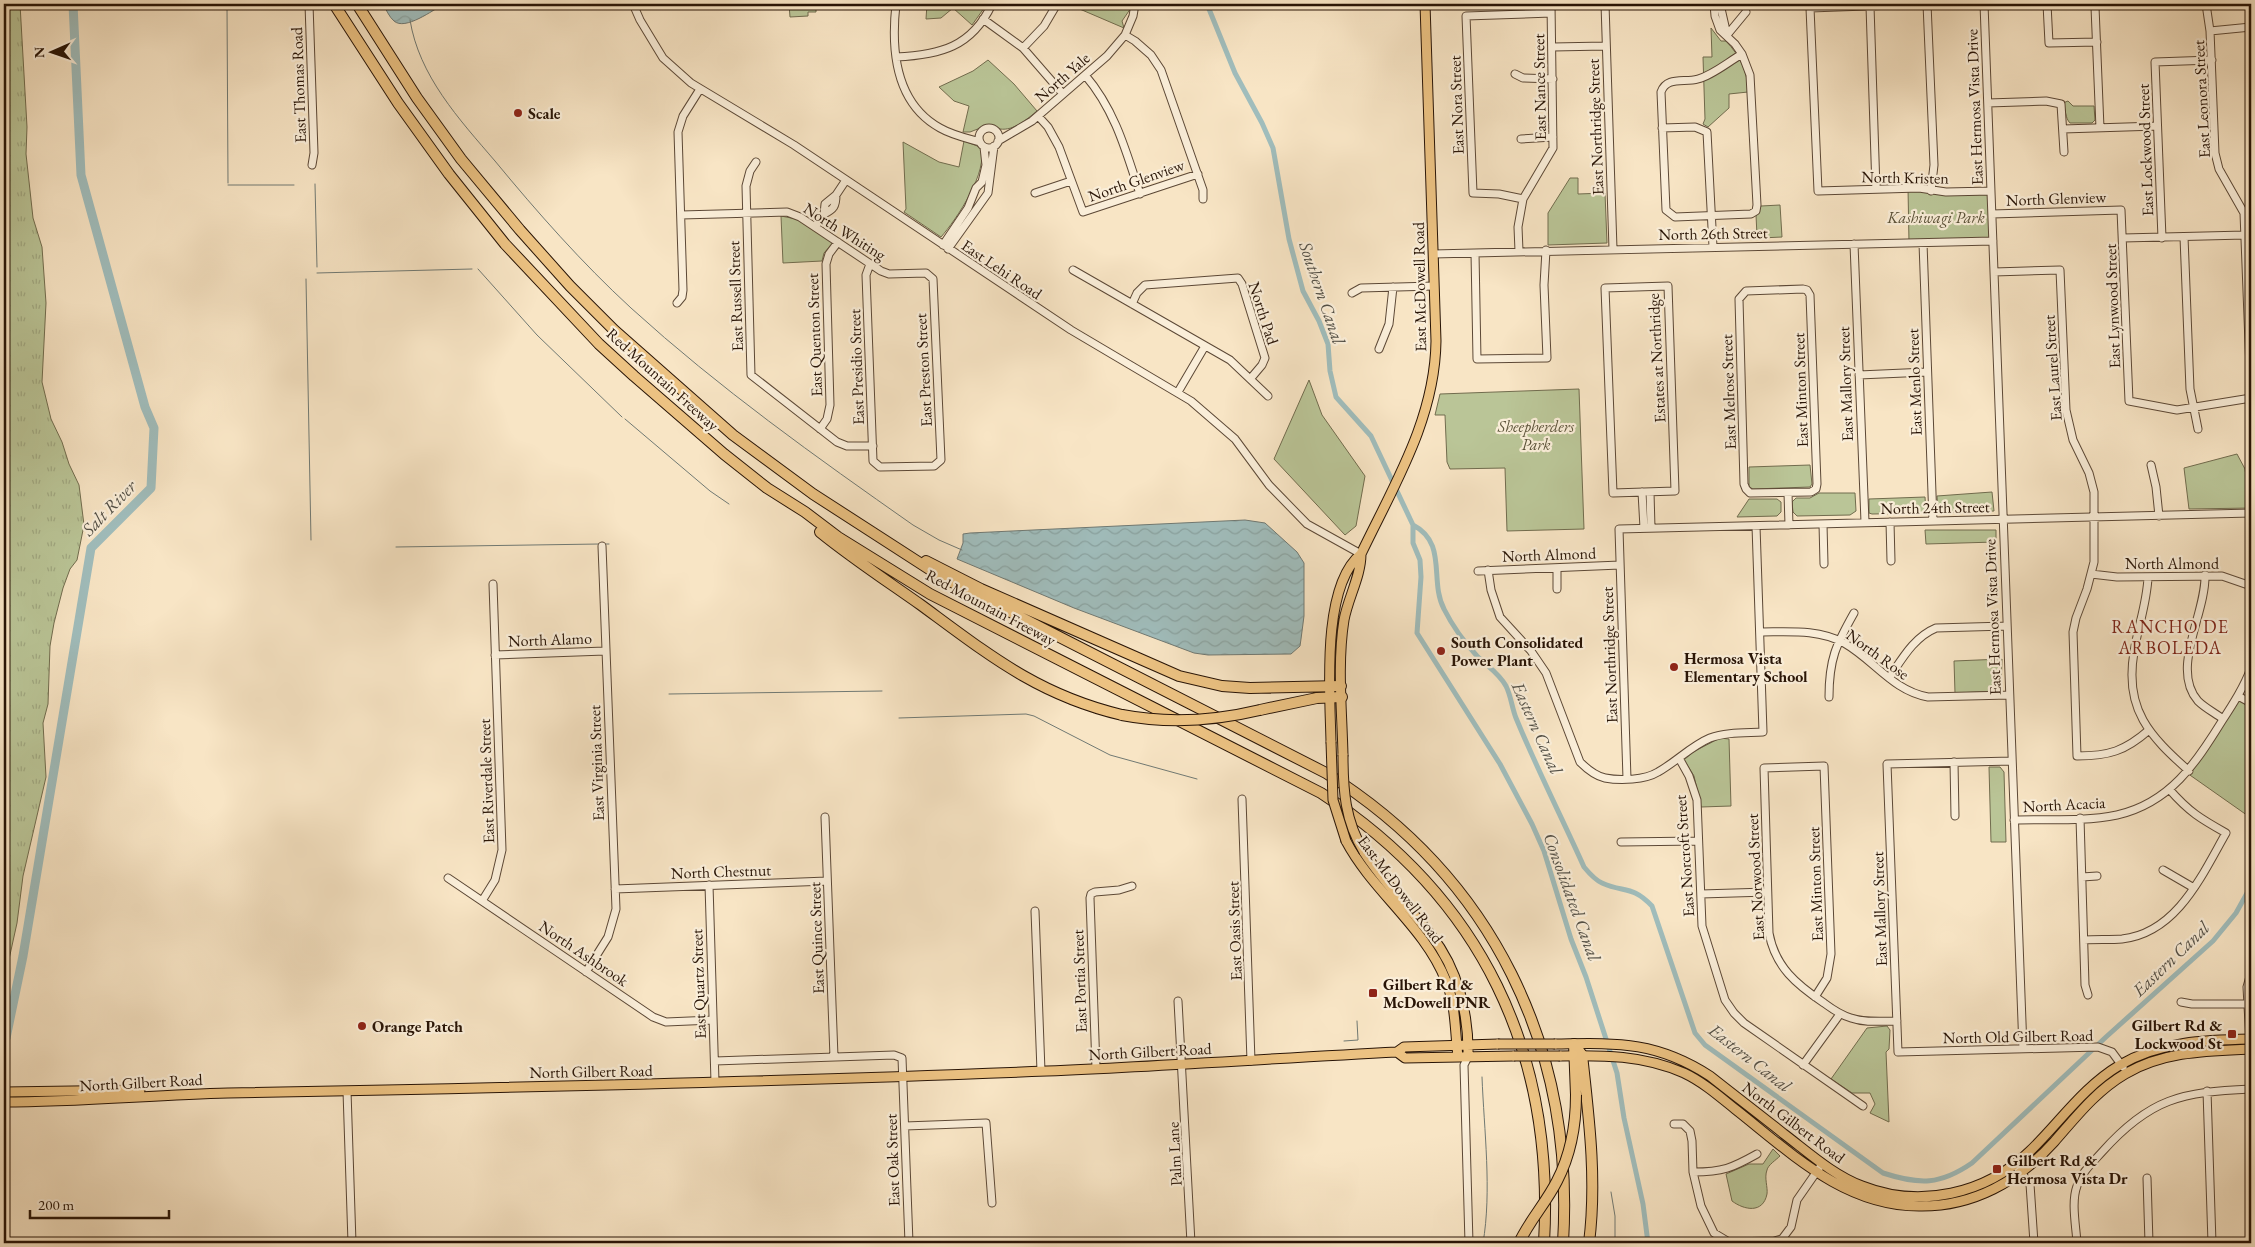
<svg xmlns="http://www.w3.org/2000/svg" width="2255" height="1247" viewBox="0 0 2255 1247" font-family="'EB Garamond',serif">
	<defs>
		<pattern id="grass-tufts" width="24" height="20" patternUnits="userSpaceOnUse" patternTransform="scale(1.25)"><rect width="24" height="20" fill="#bac597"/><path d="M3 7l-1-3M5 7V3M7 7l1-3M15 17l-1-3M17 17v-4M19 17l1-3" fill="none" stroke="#a0a881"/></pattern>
		<pattern id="water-waves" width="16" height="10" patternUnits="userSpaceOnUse" patternTransform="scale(1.25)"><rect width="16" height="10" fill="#a0bdbc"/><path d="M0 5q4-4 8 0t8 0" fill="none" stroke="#8aa2a0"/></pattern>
	</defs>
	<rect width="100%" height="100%" fill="#f8e5c5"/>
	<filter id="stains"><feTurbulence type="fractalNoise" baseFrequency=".004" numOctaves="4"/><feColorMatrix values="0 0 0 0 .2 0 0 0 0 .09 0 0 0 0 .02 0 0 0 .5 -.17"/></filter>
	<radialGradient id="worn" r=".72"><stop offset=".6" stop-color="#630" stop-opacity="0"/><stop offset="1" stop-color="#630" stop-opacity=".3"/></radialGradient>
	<path fill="url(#grass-tufts)" stroke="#716c4e" d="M4,4H20L27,127L26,154L33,218L42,247L46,303L42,382L51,419L62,442L69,464L79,485L84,525L77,560L70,569L63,588L54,623L50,646L48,704L43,723L46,777L23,876L17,923L4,982Z"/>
	<path fill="#bac597" stroke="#716c4e" d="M789,4H816V12H808V16L790,17Z
		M927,4H987L972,25L953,8L941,18L926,19Z
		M1068,4H1131V8L1122,21L1124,28Z
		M1711,28L1721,41H1726C1740,56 1748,72 1748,92L1729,94V108L1708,127L1703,124L1705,119L1703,57H1712Z
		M988,60L1014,84L1037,111C1027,119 1014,131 1000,129C995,128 992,125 988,125L970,132H963L969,106L954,101L939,87L973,71Z
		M2068,101L2073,106H2094L2095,120L2092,123H2070C2065,118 2066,110 2063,103Z
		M964,141L980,147C990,170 956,220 941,237L904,212L906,209L903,142L939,162L959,167Z
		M1570,178H1578V194L1605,193L1607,243L1548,245V213Z
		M1908,188L1991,191L1993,241L1909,243Z
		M1780,205L1782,237L1761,238L1760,236H1757L1756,215L1761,206Z
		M781,216L796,219L833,243L824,253L822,261L783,263Z
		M1309,380L1322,415L1365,476L1356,526L1345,535L1274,459Z
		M1579,389L1584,529L1507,531L1505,468L1450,469L1447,462L1445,415H1435L1440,394Z
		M2237,454L2245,469L2251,508L2189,509L2184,468Z
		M1810,465L1812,484L1810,487L1753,489L1749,487V467Z
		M1992,492L1994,511L1941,513L1938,509L1937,496Z
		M1819,493H1855L1856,511L1850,515L1797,516L1793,512L1792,502L1796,498H1810Z
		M1925,497L1926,513L1872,514L1869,513V499Z
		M1749,499H1777L1781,502V512L1777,516L1737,517Z
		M1925,530H1996V542L1926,544Z
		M2002,659L2001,691L1955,693L1954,661Z
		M2238,696L2251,703V818L2187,773Z
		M1720,738L1729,739L1731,806L1701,807L1694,776L1684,760L1693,752Z
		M1989,767H2000L2004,772L2006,842H1991Z
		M1887,1026L1890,1030L1889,1049L1886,1052L1889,1122L1870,1113L1875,1104L1870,1093H1852L1831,1079L1867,1028Z
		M1773,1149L1780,1156C1776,1160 1768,1165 1767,1170C1764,1178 1768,1187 1767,1194C1763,1214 1744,1210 1732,1201L1726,1174L1749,1164H1763Z"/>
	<path fill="url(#water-waves)" stroke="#707973" d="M383,4H444C433,10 405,31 394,21C389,17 386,9 383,4Z
		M1245,520L1265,523L1297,552L1304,563V616L1301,639L1300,646L1291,654L1208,655L1194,653L1074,608L957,559L963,543V534L970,533Z"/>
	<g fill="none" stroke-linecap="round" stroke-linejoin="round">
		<path stroke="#707973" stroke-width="1" d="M227,4L228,183
			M410,20C419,76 459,119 495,161C537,212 582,263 631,308C719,388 816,457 913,525L939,540L962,550
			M315,184L317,267
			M228,185H294
			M478,269L537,335L622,417
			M317,273L472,269
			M306,279L311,540
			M625,419L710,491L729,504
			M604,544H609
			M396,547L600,544
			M669,694L882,691
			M899,718L1026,714L1034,716L1110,755L1197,779
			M1344,1041L1358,1040L1357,1021
			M1482,1077C1484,1130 1492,1191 1483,1243
			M1611,1192L1615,1216V1243"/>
		<path stroke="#a0bdbc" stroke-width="5" d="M1207,4L1235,73L1262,123L1273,148L1289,239L1303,291L1319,321L1328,344L1330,371L1336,397L1371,436L1413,525V543L1420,560L1421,577L1417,633L1500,764L1532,824L1544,851L1571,939L1586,977L1617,1073L1624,1118L1643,1204L1648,1243
			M1413,525C1448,543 1429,581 1444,609C1452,625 1465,643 1477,656C1487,666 1499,673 1506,686C1511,696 1512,708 1516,718C1537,769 1562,818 1584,867C1589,873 1595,880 1602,883C1624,893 1632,885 1652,906L1695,1033L1705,1045L1883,1173C1920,1185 1940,1185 1972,1163L2106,1037L2213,941L2236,913L2251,886"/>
		<path stroke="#a0bdbc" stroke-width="9" d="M6,1038L23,956L91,548L151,488L154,428L145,407L81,175L73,4"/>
		<g stroke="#5c4836" stroke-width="9">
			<path id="minor" d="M309,4L314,153L312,165
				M633,4L640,20L663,58L691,83L794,145L1071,330L1191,401L1235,439L1269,485L1307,524L1361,554
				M896,4C891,49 895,103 940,128C952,135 966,138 980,142
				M1135,4L1133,16L1125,35L1135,41L1151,55L1161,70L1203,190V199
				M1605,4L1613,249
				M1714,4L1715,16L1720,30L1735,44L1742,54L1750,75L1757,205L1756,211L1751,214L1675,217L1666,210L1661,92C1667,76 1684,83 1698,79C1713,75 1728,62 1742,54
				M1720,4L1727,35
				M1923,4L1810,8L1818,191L1919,188L1946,192L1991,191
				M1927,4L1934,165L1931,191
				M1984,4L2023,1049
				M2047,4L2049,43L2097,42
				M2206,4L2210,31L2215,153L2219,169L2244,213L2251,395
				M1870,6L1876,189
				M2095,7L2100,128
				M983,19L1023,48L1063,94
				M2210,31L2251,27
				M1727,35L1746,12
				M1553,47L1605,46
				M1023,48L1044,26L1057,4
				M896,57C940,55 972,47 992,4
				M1515,74L1523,78L1553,79
				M1085,75C1115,110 1126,151 1140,194
				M1988,103L2046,101L2061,104L2064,152
				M1038,116L1048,127L1059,147L1083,212L1198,174
				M1662,128L1695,127L1707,132L1713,247
				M979 138a10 10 0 1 1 20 0a10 10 0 1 1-20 0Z
				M2063,129L2157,126
				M1521,139L1553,137
				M998,141L1032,121L1107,56L1125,35
				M756,162L750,171L746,186L751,375L837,442L847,446H873
				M1035,193L1071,181
				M1523,199L1499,194L1473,193L1466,16L1551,13
				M824,214C834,209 836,206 836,195
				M1992,214L2121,210L2129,401L2177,410L2251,398
				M681,215L787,212L800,217L881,271L889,274L926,273L933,279L941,460L934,466L880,467L873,461L866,275L870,264
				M815,227L824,214L825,204L836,195L846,180
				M2184,237L2190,389L2198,429
				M2123,238L2245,235
				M2162,238L2155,62L2212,60
				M1923,243L1933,521
				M1854,244L1865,522
				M943,245L968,208L976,188L982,182L986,165L984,147
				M948,249L988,193L994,146
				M1519,251L1518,227L1523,199L1553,148L1551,4
				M1475,253L1477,359L1547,358L1544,285L1546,250
				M1433,254L1993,241
				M1073,270L1230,360L1268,396
				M1994,272L2060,270L2066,410L2073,440L2089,473L2094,492V562L2087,589L2076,618L2073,632L2077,756C2109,756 2125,751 2149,730
				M1668,286L1675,491L1613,493L1605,288Z
				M1803,289L1807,290L1810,295L1817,484L1816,489L1811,492L1750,493L1746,489L1744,484L1739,299L1746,291Z
				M1352,293L1361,288L1434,286
				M677,303L682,297L683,290L678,132L683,116L700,89
				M1132,304L1137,293L1145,285L1238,278L1242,284L1265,358L1262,365L1251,378
				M1379,349L1389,324L1393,287
				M1859,375L1927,372
				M1178,392L1205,346
				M820,429L827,419L830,405L826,264L829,254L838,242
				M2151,465L2156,487L2159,516
				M1642,492L1644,528
				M1650,492L1651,528
				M1788,493L1789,525
				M1890,522L1891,561
				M1823,524L1824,564
				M1557,568V589
				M1488,570L1491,590L1500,617L1531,651L1546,673L1580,762C1587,769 1596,776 1605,778C1620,781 1645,780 1658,772C1676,762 1691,746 1710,738C1726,732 1745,733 1763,732L1756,526
				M1478,571L1620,565
				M2091,574L2117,577L2222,576L2251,586
				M2205,575C2206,614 2170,669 2198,701C2205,708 2215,713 2223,719
				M2148,577C2147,603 2138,626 2134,652C2124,710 2150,736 2189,771
				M1760,632C1789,632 1818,629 1844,643C1874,660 1893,691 1928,697L2009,695
				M495,655L605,651
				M1889,678C1902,659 1914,637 1936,628L2006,626
				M2238,696L2251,703
				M1829,697C1829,659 1836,645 1854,613
				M1679,758L1689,776L1697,800L1702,926L1725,1000L1734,1013L1744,1023L1863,1106
				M2012,761L1887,764L1898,1052L2098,1047L2112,1052L2123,1067
				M1954,762L1955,816
				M1627,779L1619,529L2251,513
				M1242,799L1251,1061
				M825,817L834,1057
				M2080,818L2085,985L2088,995
				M2014,820C2048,819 2084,822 2117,815C2170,803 2196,763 2222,721C2233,704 2244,687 2251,668
				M1621,842L1698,841
				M2163,870L2194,888
				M2082,877L2097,876
				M448,878L653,1017L666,1022L713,1020
				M709,885L715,1082
				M615,889L827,881
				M1701,894L1767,892
				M482,901L495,880L502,850L493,584
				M1035,911L1041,1071
				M2084,940C2096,939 2110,940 2122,939C2177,933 2202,875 2226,833C2201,819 2189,812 2169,789
				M586,972L608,937L616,909L602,546
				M1815,997L1827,978L1831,954L1824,766L1764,768L1769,933C1775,967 1797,985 1824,1003C1832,1009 1841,1015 1851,1018C1865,1023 1881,1021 1897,1021
				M1178,1001L1191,1243
				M2181,1002L2192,1004H2248
				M2250,1042L2247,987L2251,973
				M1468,1057L1464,1065L1469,1243
				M715,1061L894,1055L902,1058L909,1243
				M1803,1065L1840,1014
				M1096,1068L1090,898L1091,894L1095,892L1119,890L1132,886
				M347,1091L352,1243
				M2207,1091L2212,1243
				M1674,1124H1683L1690,1131L1692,1141L1693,1172L1701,1206L1714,1233L1729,1242L1774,1241L1782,1239L1791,1227L1797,1200L1822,1164
				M905,1126L986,1123L992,1203
				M2015,1165L2030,1184L2034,1243
				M1693,1172C1723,1172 1732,1168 1757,1154
				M2147,1178L2149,1243
				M2021,1243L2034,1242
				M2077,1243C2076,1226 2071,1202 2077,1186C2081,1173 2093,1162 2102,1152C2150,1098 2182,1092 2251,1089"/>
		</g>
		<g stroke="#281406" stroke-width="11">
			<path id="major" d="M1331,742C1330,694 1321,586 1361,554C1394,485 1435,419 1436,341L1425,4
				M1343,755C1342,711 1337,664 1344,620C1348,598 1361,576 1361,554
				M1346,841C1373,892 1425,927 1446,981C1456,1005 1455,1032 1458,1057
				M1364,852C1383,882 1409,907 1431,935C1458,969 1469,1014 1468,1057
				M1555,1044C1617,1043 1656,1041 1710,1076C1734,1095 1759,1114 1784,1134C1809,1153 1833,1175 1862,1186C1920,1209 1986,1194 2030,1151C2060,1122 2083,1087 2120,1065C2161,1041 2205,1040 2251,1039
				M1397,1052L1405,1058L1514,1056
				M1560,1056C1603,1055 1643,1055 1684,1073C1703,1082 1719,1096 1735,1109C1791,1153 1844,1206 1919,1206C1973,1207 2019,1181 2054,1142C2076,1117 2096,1091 2125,1074C2164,1051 2208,1051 2251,1049
				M4,1092L140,1090
				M4,1102C78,1102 153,1095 228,1093C501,1088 774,1082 1047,1071C1164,1066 1280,1058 1397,1052L1404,1047L1498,1044"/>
		</g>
		<g stroke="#281406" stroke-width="12">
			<path id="highway" d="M334,4L398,103L449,174L505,244L599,344L634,376L724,454L767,488L805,512L838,537L930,594L1321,793C1482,898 1555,1052 1544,1243
				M357,4L417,98L461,159L520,230L570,286L614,330L733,435L813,494L940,576L1326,773C1493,878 1575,1048 1563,1243
				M820,532C852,558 887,581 921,605C989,655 1038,695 1122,715
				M926,561L981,589L1179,676L1222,686L1250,688L1341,686
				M1260,710L1317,698L1342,697
				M1574,1044L1582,1055C1589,1118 1597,1180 1589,1243
				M1574,1044L1576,1095"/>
		</g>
		<use href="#minor" stroke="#faeed9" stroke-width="7"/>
		<use href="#major" stroke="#ecc282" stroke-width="9"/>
		<use href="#highway" stroke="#ecc282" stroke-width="10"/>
		<g stroke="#281406" stroke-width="11" stroke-linecap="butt">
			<path id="major-bridge" d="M1331,742L1333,800L1346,841
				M1343,755C1343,790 1345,821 1364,852
				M1498,1044H1555
				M1514,1056H1560"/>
		</g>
		<g stroke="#281406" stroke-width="12" stroke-linecap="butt">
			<path id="highway-bridge" d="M1122,715C1169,724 1214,721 1260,710
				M1519,1243C1529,1221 1546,1203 1557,1181C1571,1154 1576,1125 1576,1095"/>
		</g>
		<use href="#major-bridge" stroke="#ecc282" stroke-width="9"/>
		<use href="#highway-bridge" stroke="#ecc282" stroke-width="10"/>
	</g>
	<g fill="#8f2418" stroke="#faeed9" stroke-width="2">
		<circle cx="518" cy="113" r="5"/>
		<circle cx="1441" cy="651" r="5"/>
		<circle cx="1674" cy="667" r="5"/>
		<rect x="1368" y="988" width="10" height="10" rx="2.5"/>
		<circle cx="362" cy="1026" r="5"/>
		<rect x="2227" y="1029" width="10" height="10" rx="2.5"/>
		<rect x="1992" y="1164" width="10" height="10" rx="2.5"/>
	</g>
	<g text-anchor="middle" stroke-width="4.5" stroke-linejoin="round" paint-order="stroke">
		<g font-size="16" fill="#281406" stroke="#faeed9">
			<text transform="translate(1062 77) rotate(-41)" y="6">North Yale</text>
			<text transform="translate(298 85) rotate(-92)" y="6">East Thomas Road</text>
			<text transform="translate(1539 87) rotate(-91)" y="6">East Nance Street</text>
			<text transform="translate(2201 99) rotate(-93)" y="6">East Leonora Street</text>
			<text transform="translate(1456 105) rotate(-92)" y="6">East Nora Street</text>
			<text transform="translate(1974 107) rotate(-92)" y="6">East Hermosa Vista Drive</text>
			<text transform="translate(1595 127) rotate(-92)" y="6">East Northridge Street</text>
			<text transform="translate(2145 150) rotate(-92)" y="6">East Lockwood Street</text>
			<text transform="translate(1905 177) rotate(1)" y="6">North Kristen</text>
			<text transform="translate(1136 180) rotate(-19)" y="6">North Glenview</text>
			<text transform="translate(2056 198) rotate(-2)" y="6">North Glenview</text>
			<text transform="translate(845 231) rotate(32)" y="6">North Whiting</text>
			<text transform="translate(1713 233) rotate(-1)" y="6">North 26th Street</text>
			<text transform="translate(1002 269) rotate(34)" y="6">East Lehi Road</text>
			<text transform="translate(1419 287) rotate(-91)" y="6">East McDowell Road</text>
			<text transform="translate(735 296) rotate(-92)" y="6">East Russell Street</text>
			<text transform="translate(2112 306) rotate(-92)" y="6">East Lynwood Street</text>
			<text transform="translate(1264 313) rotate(72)" y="6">North Pad</text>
			<text transform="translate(814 335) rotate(-92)" y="6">East Quenton Street</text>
			<text transform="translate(1656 358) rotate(-93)" y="6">Estates at Northridge</text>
			<text transform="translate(856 367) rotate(-92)" y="6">East Presidio Street</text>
			<text transform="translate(2052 368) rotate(-94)" y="6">East Laurel Street</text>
			<text transform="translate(923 370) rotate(-93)" y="6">East Preston Street</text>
			<text transform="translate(663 379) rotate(42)" y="6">Red Mountain Freeway</text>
			<text transform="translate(1914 382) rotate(-92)" y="6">East Menlo Street</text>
			<text transform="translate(1845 384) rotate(-92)" y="6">East Mallory Street</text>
			<text transform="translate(1800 390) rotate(-92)" y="6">East Minton Street</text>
			<text transform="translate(1728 392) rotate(-92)" y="6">East Melrose Street</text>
			<text transform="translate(1935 507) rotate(-1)" y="6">North 24th Street</text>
			<text transform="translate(1549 554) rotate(-2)" y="6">North Almond</text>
			<text x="2172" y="569">North Almond</text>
			<text transform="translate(991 607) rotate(28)" y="6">Red Mountain Freeway</text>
			<text transform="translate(1992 617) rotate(-92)" y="6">East Hermosa Vista Drive</text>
			<text transform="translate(550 639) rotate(-2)" y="6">North Alamo</text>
			<text transform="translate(1878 654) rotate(36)" y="6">North Rose</text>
			<text transform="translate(1609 655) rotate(-92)" y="6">East Northridge Street</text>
			<text transform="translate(596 763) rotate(-92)" y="6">East Virginia Street</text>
			<text transform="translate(486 781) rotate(-92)" y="6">East Riverdale Street</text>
			<text transform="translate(2064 804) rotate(-3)" y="6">North Acacia</text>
			<text transform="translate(1684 856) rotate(-94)" y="6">East Norcroft Street</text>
			<text transform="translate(721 871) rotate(-2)" y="6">North Chestnut</text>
			<text transform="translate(1755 877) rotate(-93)" y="6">East Norwood Street</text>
			<text transform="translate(1815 884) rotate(-92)" y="6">East Minton Street</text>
			<text transform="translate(1401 889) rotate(53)" y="6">East McDowell Road</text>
			<text transform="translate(1879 909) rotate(-92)" y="6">East Mallory Street</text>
			<text transform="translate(1234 931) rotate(-92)" y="6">East Oasis Street</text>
			<text transform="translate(816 938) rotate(-92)" y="6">East Quince Street</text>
			<text transform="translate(584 953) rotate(34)" y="6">North Ashbrook</text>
			<text transform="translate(1079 981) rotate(-92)" y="6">East Portia Street</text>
			<text transform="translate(698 984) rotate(-92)" y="6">East Quartz Street</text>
			<text transform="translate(2018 1036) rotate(-1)" y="6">North Old Gilbert Road</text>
			<text transform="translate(1150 1051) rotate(-3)" y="6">North Gilbert Road</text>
			<text transform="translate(591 1071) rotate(-1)" y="6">North Gilbert Road</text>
			<text transform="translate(141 1082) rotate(-3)" y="6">North Gilbert Road</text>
			<text transform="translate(1794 1122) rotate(37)" y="6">North Gilbert Road</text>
			<text transform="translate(1174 1154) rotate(-93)" y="6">Palm Lane</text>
			<text transform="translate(892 1160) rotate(-92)" y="6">East Oak Street</text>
		</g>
		<g font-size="16" font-weight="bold" fill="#281406" stroke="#faeed9" text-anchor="start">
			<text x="528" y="119">Scale</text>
			<text x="1451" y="648">South Consolidated<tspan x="1451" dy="18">Power Plant</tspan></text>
			<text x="1684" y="664">Hermosa Vista<tspan x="1684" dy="18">Elementary School</tspan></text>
			<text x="1383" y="990">Gilbert Rd &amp;<tspan x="1383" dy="18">McDowell PNR</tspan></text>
			<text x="2222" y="1031" text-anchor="end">Gilbert Rd &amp;<tspan x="2222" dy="18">Lockwood St</tspan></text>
			<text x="372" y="1032">Orange Patch</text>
			<text x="2007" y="1166">Gilbert Rd &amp;<tspan x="2007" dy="18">Hermosa Vista Dr</tspan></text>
		</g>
		<g font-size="16" font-style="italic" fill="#5b5239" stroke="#faeed9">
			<text x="1936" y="223">Kashiwagi Park</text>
			<text x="1536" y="432">Sheepherders<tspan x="1536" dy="18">Park</tspan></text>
		</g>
		<g font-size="18" font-style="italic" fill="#524f46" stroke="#faeed9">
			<text transform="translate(1322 293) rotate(71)" y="6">Southern Canal</text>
			<text transform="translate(109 508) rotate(-46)" y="6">Salt River</text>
			<text transform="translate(1537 728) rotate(66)" y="6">Eastern Canal</text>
			<text transform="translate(1572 897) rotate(70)" y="6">Consolidated Canal</text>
			<text transform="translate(2171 959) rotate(-44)" y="6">Eastern Canal</text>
			<text transform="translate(1750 1058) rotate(38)" y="6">Eastern Canal</text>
		</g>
		<g font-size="18" letter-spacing="1" fill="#7a1f14" stroke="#faeed9">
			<text x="2170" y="633">RANCHO DE<tspan x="2170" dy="21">ARBOLEDA</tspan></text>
		</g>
	</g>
	<rect width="2255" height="1247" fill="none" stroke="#f8e5c5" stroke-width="20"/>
	<rect x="5" y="5" width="2245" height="1237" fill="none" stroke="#281406" stroke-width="2.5"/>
	<rect x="10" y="10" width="2235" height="1227" fill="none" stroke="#281406"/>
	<g transform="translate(52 52) rotate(268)" stroke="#faeed9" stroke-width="4" paint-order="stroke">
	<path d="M0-4L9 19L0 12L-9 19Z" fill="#281406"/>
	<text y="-8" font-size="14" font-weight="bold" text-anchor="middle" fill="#281406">N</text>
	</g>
	<path d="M30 1210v8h139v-8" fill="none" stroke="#281406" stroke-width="2.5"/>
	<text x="38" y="1210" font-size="15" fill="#281406" stroke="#faeed9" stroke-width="4" paint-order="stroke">200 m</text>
	<rect width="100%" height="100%" filter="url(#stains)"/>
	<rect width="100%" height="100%" fill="url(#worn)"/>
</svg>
